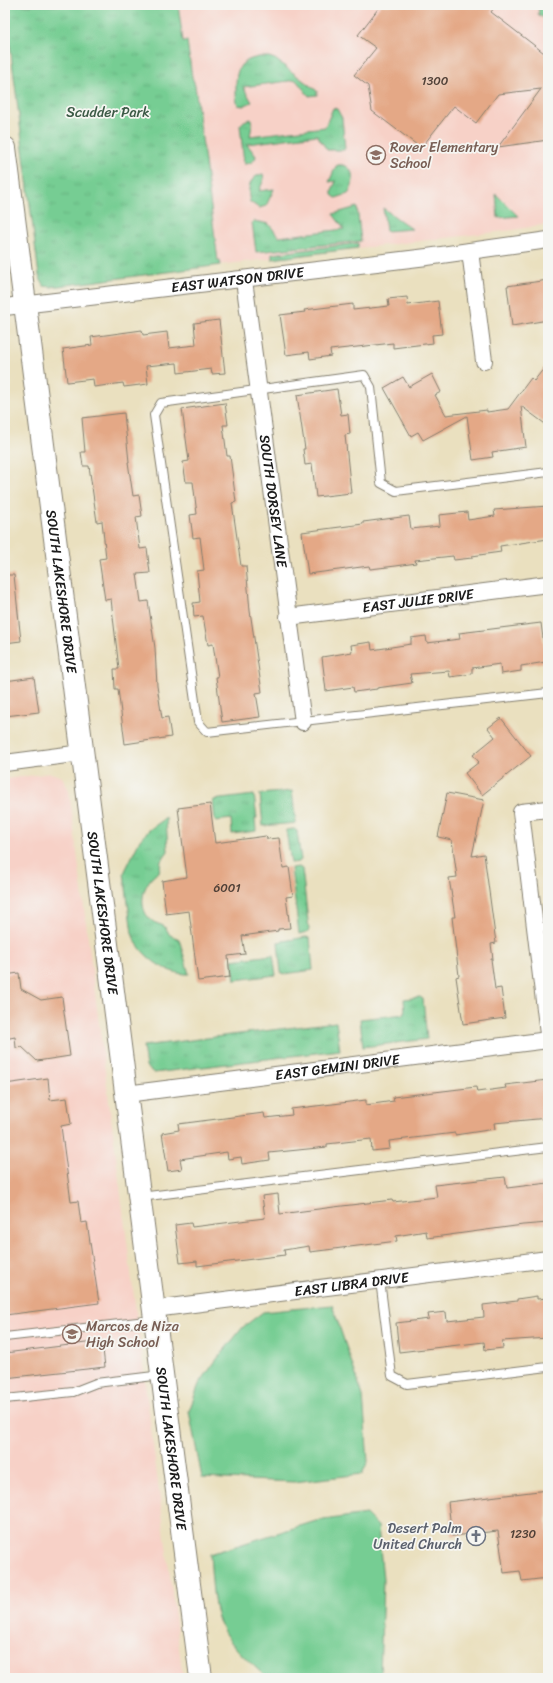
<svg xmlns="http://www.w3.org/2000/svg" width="553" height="1683" viewBox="0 0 553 1683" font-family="Sriracha,sans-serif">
	<defs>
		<pattern id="grass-tufts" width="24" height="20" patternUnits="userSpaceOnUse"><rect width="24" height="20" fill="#76cd93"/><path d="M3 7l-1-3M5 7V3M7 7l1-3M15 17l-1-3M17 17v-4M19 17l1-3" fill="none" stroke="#66af7e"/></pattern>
	</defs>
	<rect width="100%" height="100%" fill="#f6f6f2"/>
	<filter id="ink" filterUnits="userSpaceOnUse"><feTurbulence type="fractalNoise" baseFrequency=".025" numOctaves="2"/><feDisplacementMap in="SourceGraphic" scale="8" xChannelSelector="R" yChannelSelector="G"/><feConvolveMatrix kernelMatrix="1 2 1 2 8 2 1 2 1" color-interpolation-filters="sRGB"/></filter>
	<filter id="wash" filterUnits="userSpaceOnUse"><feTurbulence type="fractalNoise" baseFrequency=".012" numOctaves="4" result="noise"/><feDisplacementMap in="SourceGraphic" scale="16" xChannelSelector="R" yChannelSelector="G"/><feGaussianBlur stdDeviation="0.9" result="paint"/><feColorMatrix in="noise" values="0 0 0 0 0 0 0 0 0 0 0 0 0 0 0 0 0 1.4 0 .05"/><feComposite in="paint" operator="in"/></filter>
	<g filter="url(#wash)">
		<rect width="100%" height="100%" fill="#eae0bf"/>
		<path fill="#f7d1c7" d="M178,5H548V224L513,230L218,265L195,85L192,77L188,41H183Z
			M51,773L62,777L69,790L183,1678H5V779Z"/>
		<path fill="url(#grass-tufts)" stroke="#497458" d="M5,5H178L183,41H187L192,77L195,85L218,261H220L221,265L51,287L44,286L39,276Z
			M548,5V21L538,14L539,10L536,6Z
			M259,57H269L275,59L317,91V95L309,96L296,80L243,87L252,102L243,106L238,105C236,101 236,95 236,89C236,70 238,61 259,57Z
			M333,108L337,109L342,118L345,148L344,150H327L317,135L247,144L256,156C255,162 249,164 244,164L240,125L244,121L251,119L252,125L250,136L325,127Z
			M338,165C355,163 356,184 348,194L336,198L332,195V191L336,181L329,182L336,166Z
			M263,174L264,179L259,191L274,189L266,206L259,208L250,202C247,190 249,176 263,174Z
			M496,194L518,216L498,218Z
			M357,207L361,241L256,252L252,222L254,221L269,224L279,237L344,229L333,214Z
			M383,208L412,229L386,231Z
			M358,243V248L272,259V254Z
			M292,791L296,823L263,826L260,794Z
			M254,795L257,818H255L256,831L232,834L231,819L215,821L213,800Z
			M166,818L168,851L161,861L159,872C143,881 136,907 151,920C155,924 161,924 165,927C167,929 168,933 170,935C173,937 176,937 179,939L189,974C166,975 139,955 132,933L124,873L140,840L149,830Z
			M294,829L297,831L301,860L299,862L291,863L286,830Z
			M299,867L302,869L309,930L307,932L299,934L291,868Z
			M306,937L310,938L313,970L284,974L281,973L278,942Z
			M273,955L276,975L235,980L232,960Z
			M420,997L423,999L427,1039L363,1047L360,1019L405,1014L404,999Z
			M336,1022L340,1050L154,1073L146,1067L143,1046Z"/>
		<path fill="#76cd93" stroke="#497458" d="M332,1305L363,1396L368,1462L362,1474L294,1482L202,1478L189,1411L199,1384L217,1359L243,1327L263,1312Z
			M366,1514L378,1526L383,1580L380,1678L266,1677C251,1663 235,1650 224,1632C212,1612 212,1577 210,1554L316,1521Z"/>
		<g id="blocks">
			<path fill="#e4a886" d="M381,5H496L491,12L548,56V140L498,147L541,89L498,94L476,123L454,106L421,148L372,111L368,86L354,75L376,48L358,35Z
				M548,280V320L512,326L507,286Z
				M407,297L408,305L438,301L442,334L432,335L433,343L393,348V343L330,350L331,356L310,359L309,352L286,355L280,315L305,312L304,310L353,304V310L389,306L388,299Z
				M219,320L225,373L212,374L211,369L178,373L177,363L146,366L148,384L124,387L123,383L94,387L93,379L67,382L63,349L92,345L91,337L142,330L143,335L167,332L169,348L196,345L194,323Z
				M548,363V426L521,406L526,447L492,452L493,457L473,460L467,416L423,440L418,432L411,436L384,388L403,377L409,387L432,374L441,392L435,395L446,415L487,410V412L508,409L531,378L534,381Z
				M337,389L341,415L348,414L350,434L345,435L351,493L316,497L312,464L305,465L303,449H305L297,395Z
				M225,403L228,425H223L227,456H230L236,502L232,503L241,566H246L250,611L262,692L256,693L260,717L222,722L216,677H218L213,644L208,645L203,616L194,617L193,603L200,602L197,571L204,570L200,537L193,538L190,515L197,514L193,482H186L183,462L189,461L182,409Z
				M124,413L129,462H128L133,496L139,495L142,516L136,517L140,549L147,548L150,573L137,574L141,602L148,601L155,648L157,686L162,718L168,717L171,737L125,744L118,689H115L114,669H119L111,599L105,600L99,559L106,558L102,521L97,522L89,466H83L81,452H85L82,418Z
				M548,506V539L500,546L501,552L472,556V558L454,560L453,556L415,560L416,563L396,566L370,569L369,566L308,574L302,532L363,524V522L409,516L411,529L440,526L439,515L467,512L468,520L495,516L494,510Z
				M5,575H14L21,641L5,643Z
				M541,623L546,662L521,666V671L501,674L500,664L472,668V674L450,677L449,671L410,674L412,683L377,688V689L354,692L353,687L326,691L322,657L352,652L351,645L371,642L372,650L411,644V638L426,636L427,643L460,639L459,633Z
				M34,677L39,712L5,716V681Z
				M501,718L531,756L482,795L465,773L479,762L473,755L495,737L488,728Z
				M447,793L484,800L472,856L484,854L496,943L491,944L493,959H491L495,989L501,988L505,1018L463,1024L456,977L459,976L452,917H455L449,878L457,877L452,840L438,837Z
				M210,804L215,843L266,836L267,839L279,838L283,868L289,867L293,896L286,897L290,928L278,929V931L242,936L245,954L228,956L230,977L198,981L189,911L166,914L162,881L187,877L178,808Z
				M19,973L21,989L41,1000L62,997L70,1056L37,1061L22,1047L16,1048L15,1037L5,1039V975Z
				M48,1078L50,1100L67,1098L71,1124L61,1126L71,1202L78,1201L81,1223L87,1222L99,1303L5,1315V1084Z
				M548,1080V1118L494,1123L495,1129L455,1135V1133L389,1141L390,1149L372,1151L371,1139L327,1144V1147L269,1153L270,1160L242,1164L241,1157L228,1159L227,1152L180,1159L182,1169L168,1171L162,1133L179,1130L178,1124L264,1113L265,1118L292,1115L291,1109L366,1100V1105L394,1101L393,1097L476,1087L477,1092L506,1088L505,1085Z
				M505,1177L507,1188L548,1183V1223L523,1225L427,1238L426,1231L396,1236L397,1241L310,1252L309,1246L284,1250L285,1255L197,1266V1261L180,1263L175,1225L191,1223L192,1227L265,1218L262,1196L278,1194L280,1214L334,1207L392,1200L393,1202L437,1197L435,1185Z
				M537,1296V1299L548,1298V1338L502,1341L503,1348L485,1350L484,1342L399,1352L396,1323L429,1319L428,1314L446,1312L447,1321L484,1317L483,1305L517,1301V1299Z
				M102,1341L105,1367L5,1378V1353Z
				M547,1490L548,1578L522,1581L520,1571L504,1573L498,1531L452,1536L448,1502Z"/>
		</g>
	</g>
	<g filter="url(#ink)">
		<use href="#blocks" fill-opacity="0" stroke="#837e6e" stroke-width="1"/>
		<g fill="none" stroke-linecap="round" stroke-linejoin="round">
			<g stroke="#837e6e" stroke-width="10">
				<path id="lane" d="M548,472L396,491L381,483L371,387L364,375L161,403L154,415L198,722L207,732L548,693
					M535,928L548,926
					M140,1197L548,1147
					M380,1280L392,1376L407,1384L548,1367
					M5,1337L155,1320
					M5,1399L73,1392L96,1383L162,1375"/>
			</g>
			<g stroke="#837e6e" stroke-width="18">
				<g id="street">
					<path d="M470,251L484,361"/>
					<path id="s1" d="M244,280L303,722"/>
					<path id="s2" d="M5,307L427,257L548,240"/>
					<path id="s3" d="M288,617L548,584"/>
					<path d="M5,763L82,753"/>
					<path d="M548,809L521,812L548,1034"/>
					<path id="s4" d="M126,1094L548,1040"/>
					<path id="s5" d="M154,1309L548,1259"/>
				</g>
			</g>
			<g stroke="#837e6e" stroke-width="24">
				<g id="secondary">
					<path id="s6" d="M5,148L201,1678"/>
				</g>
			</g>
			<use href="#lane" stroke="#fff" stroke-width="8"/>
			<use href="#street" stroke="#fff" stroke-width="16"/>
			<use href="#secondary" stroke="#fff" stroke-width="22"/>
		</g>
	</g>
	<defs>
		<g id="school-ring" transform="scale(1)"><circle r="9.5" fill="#f6f6f2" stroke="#8d6e63" stroke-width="1.5"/><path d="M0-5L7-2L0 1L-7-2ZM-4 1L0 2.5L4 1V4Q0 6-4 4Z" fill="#8d6e63"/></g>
		<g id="church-ring" transform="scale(1)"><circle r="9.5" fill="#f6f6f2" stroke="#6b7280" stroke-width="1.5"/><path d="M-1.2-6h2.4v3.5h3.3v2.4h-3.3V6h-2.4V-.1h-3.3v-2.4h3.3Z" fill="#6b7280"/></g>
	</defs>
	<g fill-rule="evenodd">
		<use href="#school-ring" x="376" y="155"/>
		<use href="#school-ring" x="72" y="1334"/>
		<use href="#church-ring" x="476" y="1536"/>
	</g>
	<g text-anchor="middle" stroke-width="3.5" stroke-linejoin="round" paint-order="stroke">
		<g font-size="12" fill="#4e3f36">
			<text x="435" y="85">1300</text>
			<text x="227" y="892">6001</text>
			<text x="523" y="1538">1230</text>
		</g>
		<g font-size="14" fill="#3c5a46" stroke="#f6f6f2">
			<text x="108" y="117">Scudder Park</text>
		</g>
		<g font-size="14" fill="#785e54" stroke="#f6f6f2" text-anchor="start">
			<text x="390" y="152">Rover Elementary<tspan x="390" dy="16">School</tspan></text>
			<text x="86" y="1331">Marcos de Niza<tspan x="86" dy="16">High School</tspan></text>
		</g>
		<g font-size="14" fill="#1c1c1c" stroke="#f6f6f2">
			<text dy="5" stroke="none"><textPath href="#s2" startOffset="234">EAST WATSON DRIVE</textPath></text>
			<text dy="5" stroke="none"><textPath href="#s1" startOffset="223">SOUTH DORSEY LANE</textPath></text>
			<text dy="5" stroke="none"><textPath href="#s6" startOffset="447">SOUTH LAKESHORE DRIVE</textPath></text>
			<text dy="5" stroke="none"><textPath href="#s3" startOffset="131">EAST JULIE DRIVE</textPath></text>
			<text dy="5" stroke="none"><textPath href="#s6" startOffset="771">SOUTH LAKESHORE DRIVE</textPath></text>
			<text dy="5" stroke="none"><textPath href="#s4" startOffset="213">EAST GEMINI DRIVE</textPath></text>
			<text dy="5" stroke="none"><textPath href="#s5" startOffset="199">EAST LIBRA DRIVE</textPath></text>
			<text dy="5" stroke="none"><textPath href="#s6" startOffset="1311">SOUTH LAKESHORE DRIVE</textPath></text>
		</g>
		<g font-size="14" fill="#5b616d" stroke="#f6f6f2" text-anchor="end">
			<text x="462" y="1533">Desert Palm<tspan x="462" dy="16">United Church</tspan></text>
		</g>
	</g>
	<rect width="553" height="1683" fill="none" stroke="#f6f6f2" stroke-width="20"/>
</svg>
